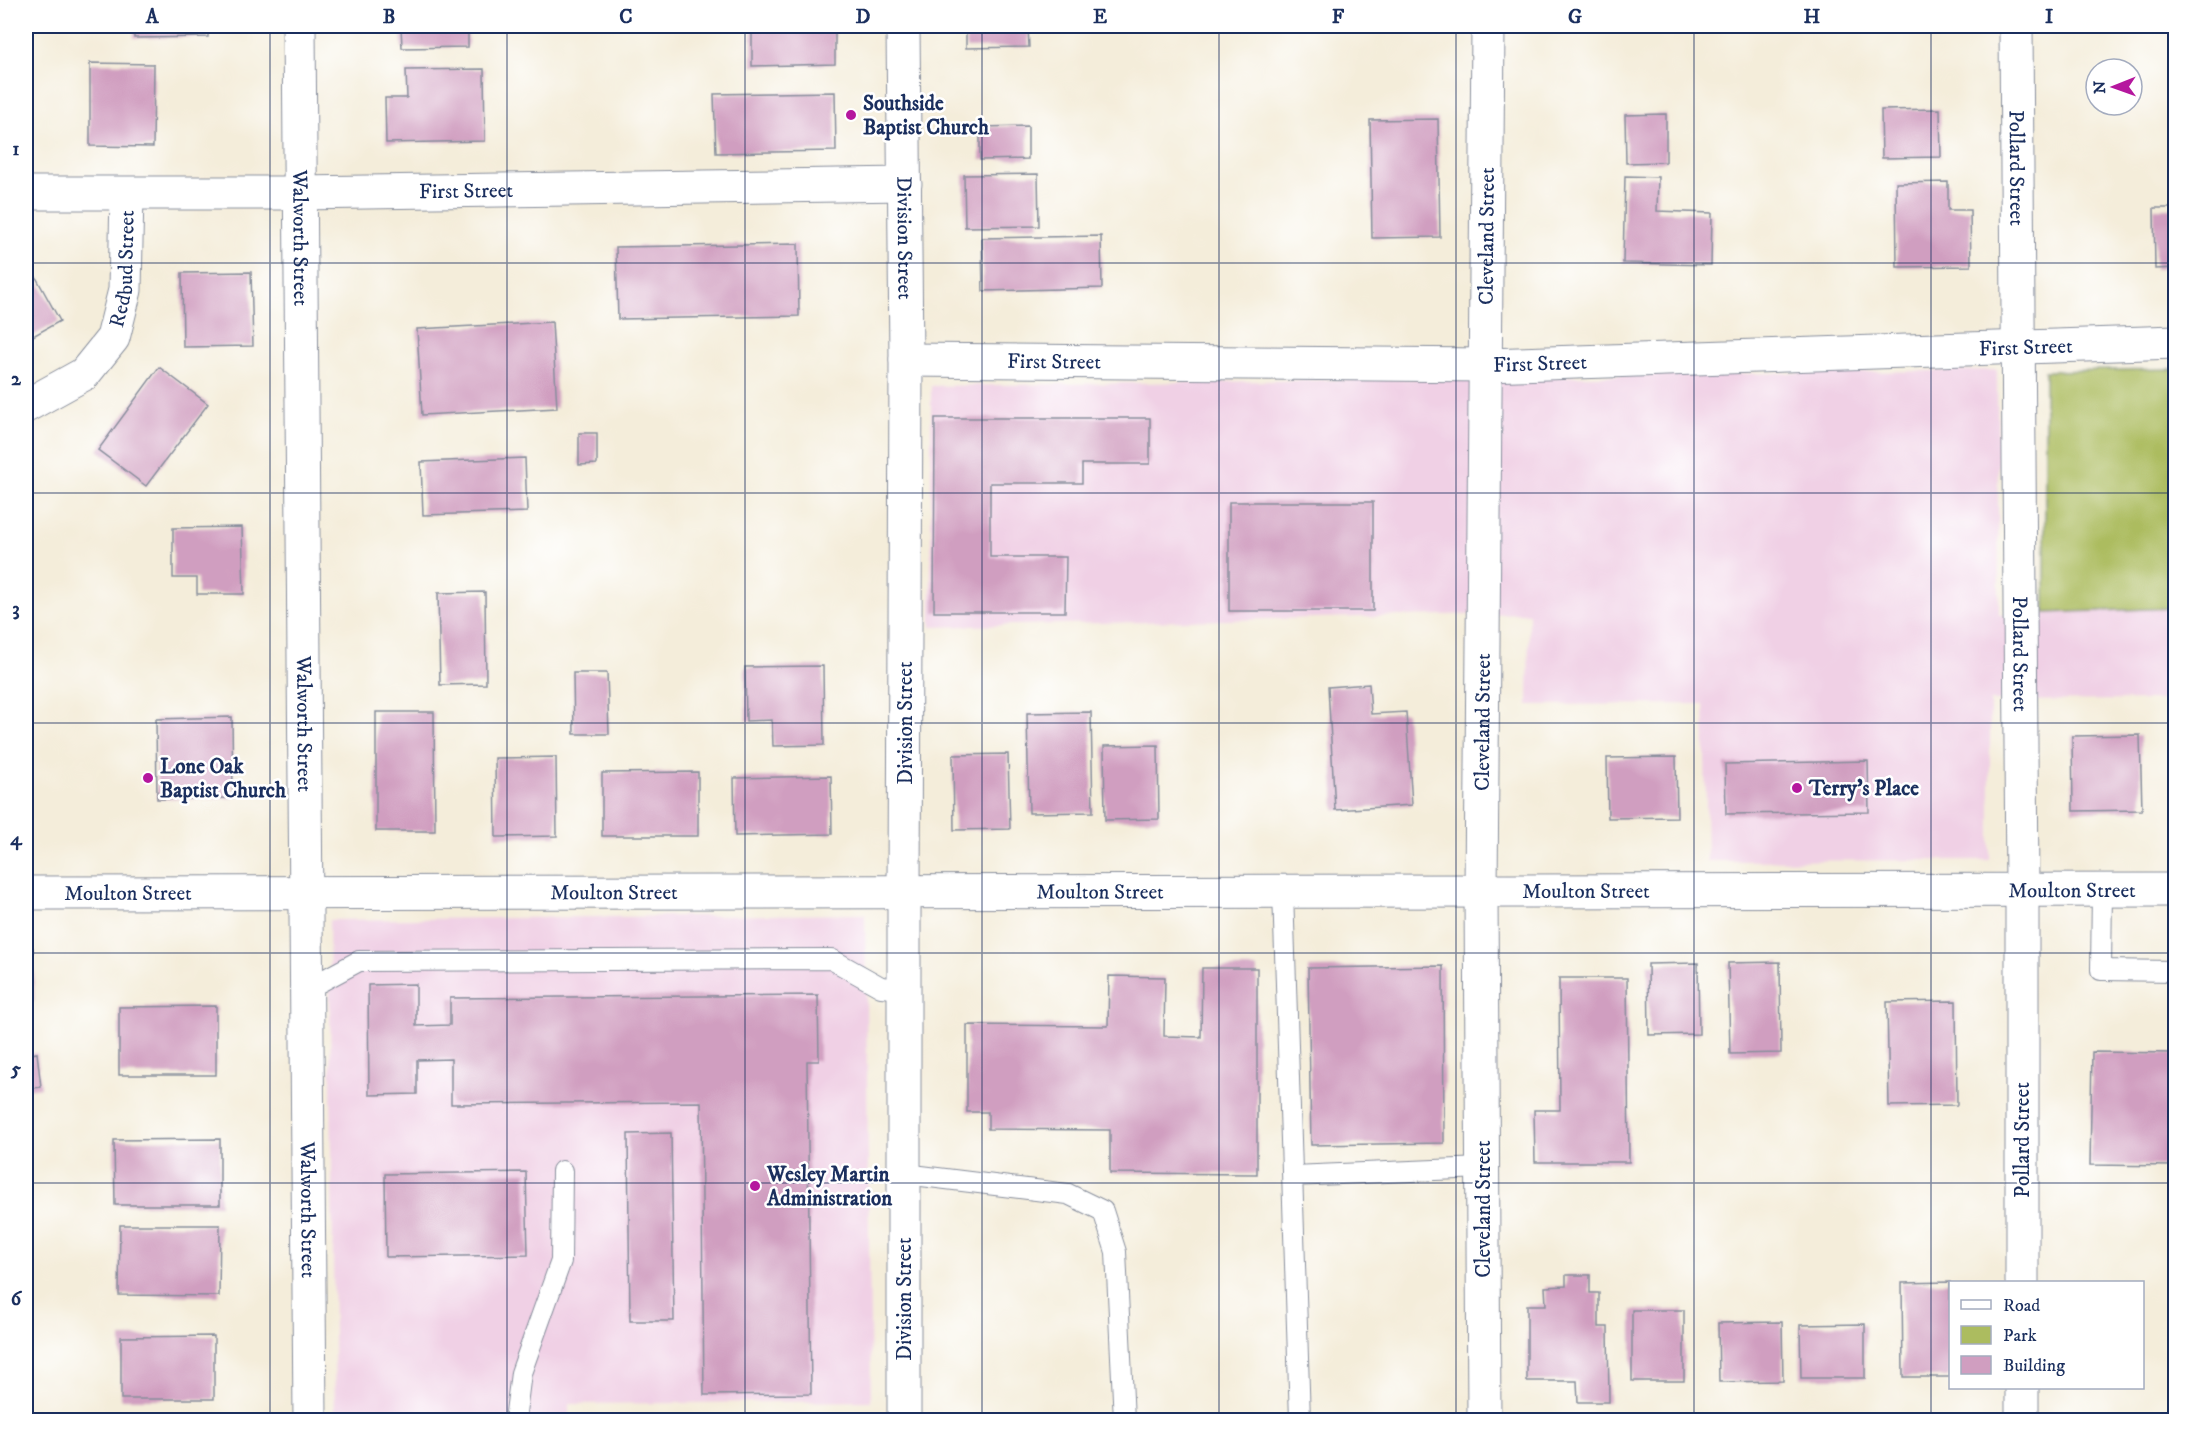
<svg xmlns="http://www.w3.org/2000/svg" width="2201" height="1446" viewBox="0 0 2201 1446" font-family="'IM FELL DW Pica',serif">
	<rect width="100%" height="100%" fill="#fff"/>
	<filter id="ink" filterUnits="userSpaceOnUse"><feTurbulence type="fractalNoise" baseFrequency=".0167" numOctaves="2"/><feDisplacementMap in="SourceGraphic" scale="12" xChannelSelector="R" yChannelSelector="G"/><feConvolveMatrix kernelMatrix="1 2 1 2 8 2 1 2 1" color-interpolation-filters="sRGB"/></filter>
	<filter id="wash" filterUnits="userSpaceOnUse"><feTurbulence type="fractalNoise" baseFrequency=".008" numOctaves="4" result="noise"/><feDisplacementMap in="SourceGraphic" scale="24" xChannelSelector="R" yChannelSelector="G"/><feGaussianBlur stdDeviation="1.35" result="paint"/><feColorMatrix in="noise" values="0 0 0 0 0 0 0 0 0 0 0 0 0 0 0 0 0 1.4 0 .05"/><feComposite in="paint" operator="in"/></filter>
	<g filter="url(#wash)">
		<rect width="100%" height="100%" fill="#f4edda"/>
		<path fill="#f0d0e5" d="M1997,370L1999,615L2175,608V700L1990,701V860L1707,861L1704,704L1528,705L1529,613L931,627V386Z
			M865,914L871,1401L569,1404V1420H335L329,920Z"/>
		<path fill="#acbc5f" stroke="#64765e" stroke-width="1.5" d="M2175,369V608L2045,613V371Z"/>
		<g id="blocks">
			<path fill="#d09ec0" d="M134,26H208V37L134,38Z
				M401,26H468V47L402,48Z
				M752,26H835V64L752,66Z
				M966,26H1028L1029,47L966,48Z
				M90,63L154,64L153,147L90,146Z
				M484,69L485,141L386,143L385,98H407L406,70Z
				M835,92L836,151L716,153L714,94Z
				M1940,109L1941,157L1882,158L1881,110Z
				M1666,114V162L1626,163L1625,115Z
				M1438,119L1440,237L1372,238L1370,120Z
				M1028,126V159L980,160V127Z
				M1038,174L1039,226L965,227L964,175Z
				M1625,176L1658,177L1657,211L1712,213L1711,265L1623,263Z
				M1948,182V210H1970L1971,266L1897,267L1896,183Z
				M2154,208H2176V268L2155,269Z
				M1101,236L1102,288L983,291L982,238Z
				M798,244L799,316L618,319L616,247Z
				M26,259L60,321L26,340Z
				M251,272L253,346L183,347L182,273Z
				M552,322L557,408L422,415L417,329Z
				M159,367L208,404L146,486L98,450Z
				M935,418H1150V464H1082V483H990V557H1066L1065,612H934Z
				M579,433H597V464L579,465Z
				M525,458L527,512L423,515L421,462Z
				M1229,502H1373V611H1229Z
				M242,527L244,594H197V578H173V528Z
				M485,592L486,684L440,685L438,593Z
				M823,666L824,745L773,746L772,720L746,721L745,667Z
				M573,673H607L609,734H574Z
				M1369,684L1371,714L1406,712L1412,805L1335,810L1328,687Z
				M376,712H434L435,831H376Z
				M1091,712L1093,812L1029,813L1027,713Z
				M232,717L233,798L157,799L156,719Z
				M2140,735L2142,810L2073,811L2072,736Z
				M1158,745L1159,819L1105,820L1104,746Z
				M1008,754L1010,829L954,830L953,755Z
				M556,757L557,836L496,837L495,758Z
				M1676,757L1677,817L1608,818L1607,758Z
				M1868,761L1869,812L1726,814L1725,764Z
				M698,772V836H602V773Z
				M831,776L832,834L735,836L734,778Z
				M26,948H33L34,1001L26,1002Z
				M1780,962L1781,1053L1730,1054L1728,963Z
				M1698,963L1699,1034L1649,1035L1648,964Z
				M1443,966L1444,1143L1311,1145L1308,968Z
				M1202,968H1257V1174L1110,1173V1130L988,1129V1112H967V1025L1108,1026L1109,976L1165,977L1164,1036L1201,1037Z
				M1559,978H1627L1629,1162H1535L1534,1110H1560Z
				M416,984V1026L450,1025V998L818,995L819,1061H807L811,1394L704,1395L701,1102L451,1104V1059L417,1060V1094L369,1095L368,985Z
				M1956,1001L1957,1105L1889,1106L1887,1002Z
				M216,1006V1075H119V1007Z
				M2092,1052L2176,1053V1166L2090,1165Z
				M37,1053L41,1087L26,1089V1055Z
				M671,1133L674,1321H630L628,1134Z
				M220,1139V1205H115L114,1140Z
				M526,1172L528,1255L386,1257L385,1174Z
				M120,1225H220L219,1296L119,1295Z
				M1566,1275H1590V1293H1599V1327H1608L1609,1402H1578L1577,1381H1527V1305H1546L1545,1287L1566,1286Z
				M1950,1282V1377H1903L1902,1283Z
				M1632,1310H1684V1381H1632Z
				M1782,1322L1783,1381L1719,1382L1718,1323Z
				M1865,1324V1378H1801L1800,1325Z
				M214,1336V1399H121V1337Z"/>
		</g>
	</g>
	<g filter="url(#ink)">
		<use href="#blocks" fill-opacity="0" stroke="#888e9c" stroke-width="1.5"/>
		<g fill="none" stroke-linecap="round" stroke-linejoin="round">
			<g stroke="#888e9c" stroke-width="22">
				<path id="lane" d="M2102,890L2101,970L2176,971
					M1283,891L1300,1420
					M306,982H320L359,961L831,959L881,987L904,989
					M905,1174L1068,1194L1103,1211L1116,1252L1124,1420
					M1293,1176L1482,1168
					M515,1420L521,1373L561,1261L562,1171"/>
			</g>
			<g stroke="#888e9c" stroke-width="35">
				<g id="street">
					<path id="s1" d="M299,26L310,1420"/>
					<path id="s2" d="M2016,26L2022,890V1282"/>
					<path id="s3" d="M26,193H300L905,184"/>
					<path id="s4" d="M906,360L1487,365L2176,342"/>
					<path id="s5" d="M26,406L84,374L113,338L125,290L127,194"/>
					<path d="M904,1420V892"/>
					<path id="s6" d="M1484,1420L1481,891L1488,26"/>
					<path d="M2022,1420V1388"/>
				</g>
			</g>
			<g stroke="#888e9c" stroke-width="35">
				<g id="secondary">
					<path id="s7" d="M903,26L906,360L904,892"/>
				</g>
			</g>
			<g stroke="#888e9c" stroke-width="35">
				<g id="primary">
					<path id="s8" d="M26,893L2176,890"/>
				</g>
			</g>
			<use href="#lane" stroke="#fff" stroke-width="20"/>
			<use href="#street" stroke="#fff" stroke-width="33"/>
			<use href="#secondary" stroke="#fff" stroke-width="33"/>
			<use href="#primary" stroke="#fff" stroke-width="33"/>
		</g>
	</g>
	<path fill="none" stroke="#1b2f5e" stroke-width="1.5" stroke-opacity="0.55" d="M270,26V1420M507,26V1420M745,26V1420M982,26V1420M1219,26V1420M1456,26V1420M1694,26V1420M1931,26V1420M26,263H2176M26,493H2176M26,723H2176M26,953H2176M26,1183H2176"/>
	<g fill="#b5179e" stroke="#fff" stroke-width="2">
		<circle cx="851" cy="115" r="6"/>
		<circle cx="148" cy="778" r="6"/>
		<circle cx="1797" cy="788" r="6"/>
		<circle cx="755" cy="1186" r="6"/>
	</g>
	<g text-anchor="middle" stroke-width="5" stroke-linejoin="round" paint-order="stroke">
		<g font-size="21" font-weight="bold" fill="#1b2f5e" stroke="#fff" text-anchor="start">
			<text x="863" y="110">Southside<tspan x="863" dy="24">Baptist Church</tspan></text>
			<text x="160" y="773">Lone Oak<tspan x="160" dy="24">Baptist Church</tspan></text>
			<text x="1809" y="795">Terry's Place</text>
			<text x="767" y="1181">Wesley Martin<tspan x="767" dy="24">Administration</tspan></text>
		</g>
		<g font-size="21" fill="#1b2f5e" stroke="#fff">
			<text dy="7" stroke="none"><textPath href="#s2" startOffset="142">Pollard Street</textPath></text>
			<text dy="7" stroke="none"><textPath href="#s3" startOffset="440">First Street</textPath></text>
			<text dy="7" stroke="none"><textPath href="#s1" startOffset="212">Walworth Street</textPath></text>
			<text dy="7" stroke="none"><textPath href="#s7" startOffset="212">Division Street</textPath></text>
			<text dy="7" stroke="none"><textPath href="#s6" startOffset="1184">Cleveland Street</textPath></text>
			<text dy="7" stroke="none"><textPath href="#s5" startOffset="183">Redbud Street</textPath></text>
			<text dy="7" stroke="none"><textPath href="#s4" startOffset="1120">First Street</textPath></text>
			<text dy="7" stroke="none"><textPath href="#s4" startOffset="148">First Street</textPath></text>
			<text dy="7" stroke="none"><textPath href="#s4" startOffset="634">First Street</textPath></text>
			<text dy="7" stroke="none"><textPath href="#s2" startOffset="628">Pollard Street</textPath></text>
			<text dy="7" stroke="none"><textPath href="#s1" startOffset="698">Walworth Street</textPath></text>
			<text transform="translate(905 723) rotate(-90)" y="7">Division Street</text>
			<text dy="7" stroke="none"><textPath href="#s6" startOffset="698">Cleveland Street</textPath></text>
			<text dy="7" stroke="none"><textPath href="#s8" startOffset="2046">Moulton Street</textPath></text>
			<text dy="7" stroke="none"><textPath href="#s8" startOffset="1560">Moulton Street</textPath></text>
			<text dy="7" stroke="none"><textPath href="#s8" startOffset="1074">Moulton Street</textPath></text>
			<text dy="7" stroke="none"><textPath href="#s8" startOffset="102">Moulton Street</textPath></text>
			<text dy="7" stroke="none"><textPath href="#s8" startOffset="588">Moulton Street</textPath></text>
			<text transform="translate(2022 1140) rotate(-90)" y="7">Pollard Street</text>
			<text dy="7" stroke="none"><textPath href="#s1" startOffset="1184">Walworth Street</textPath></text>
			<text transform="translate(1483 1209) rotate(-90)" y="7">Cleveland Street</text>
			<text transform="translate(904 1299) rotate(-90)" y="7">Division Street</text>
		</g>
	</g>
	<rect width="2201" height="1446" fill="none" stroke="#fff" stroke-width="66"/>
	<rect x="1949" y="1281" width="195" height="108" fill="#ffffff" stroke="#a4acbf" stroke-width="1.5"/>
	<rect x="1961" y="1300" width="30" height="9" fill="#ffffff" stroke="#a4acbf" stroke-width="1.5"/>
	<text x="2003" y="1311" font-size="18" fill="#1b2f5e">Road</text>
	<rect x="1961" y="1326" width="30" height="18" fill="#acbc5f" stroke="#a4acbf" stroke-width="1.5"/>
	<text x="2003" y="1341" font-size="18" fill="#1b2f5e">Park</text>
	<rect x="1961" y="1356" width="30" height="18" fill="#d09ec0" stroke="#a4acbf" stroke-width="1.5"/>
	<text x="2003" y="1371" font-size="18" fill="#1b2f5e">Building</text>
	<g transform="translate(2114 87) rotate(269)"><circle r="28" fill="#ffffff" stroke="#a4acbf" stroke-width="1.5"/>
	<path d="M0-4.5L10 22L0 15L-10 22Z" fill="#b5179e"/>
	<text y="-9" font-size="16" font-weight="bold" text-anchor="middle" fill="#1b2f5e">N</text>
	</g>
	<rect x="33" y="33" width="2135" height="1380" fill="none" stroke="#1b2f5e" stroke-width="2"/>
	<g font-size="20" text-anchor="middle" font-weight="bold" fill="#1b2f5e">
		<text x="152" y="23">A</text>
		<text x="389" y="23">B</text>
		<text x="626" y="23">C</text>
		<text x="863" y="23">D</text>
		<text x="1100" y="23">E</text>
		<text x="1338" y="23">F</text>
		<text x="1575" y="23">G</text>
		<text x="1812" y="23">H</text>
		<text x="2049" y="23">I</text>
		<text x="16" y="155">1</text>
		<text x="16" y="385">2</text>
		<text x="16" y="615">3</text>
		<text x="16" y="845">4</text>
		<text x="16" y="1075">5</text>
		<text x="16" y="1305">6</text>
	</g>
</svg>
